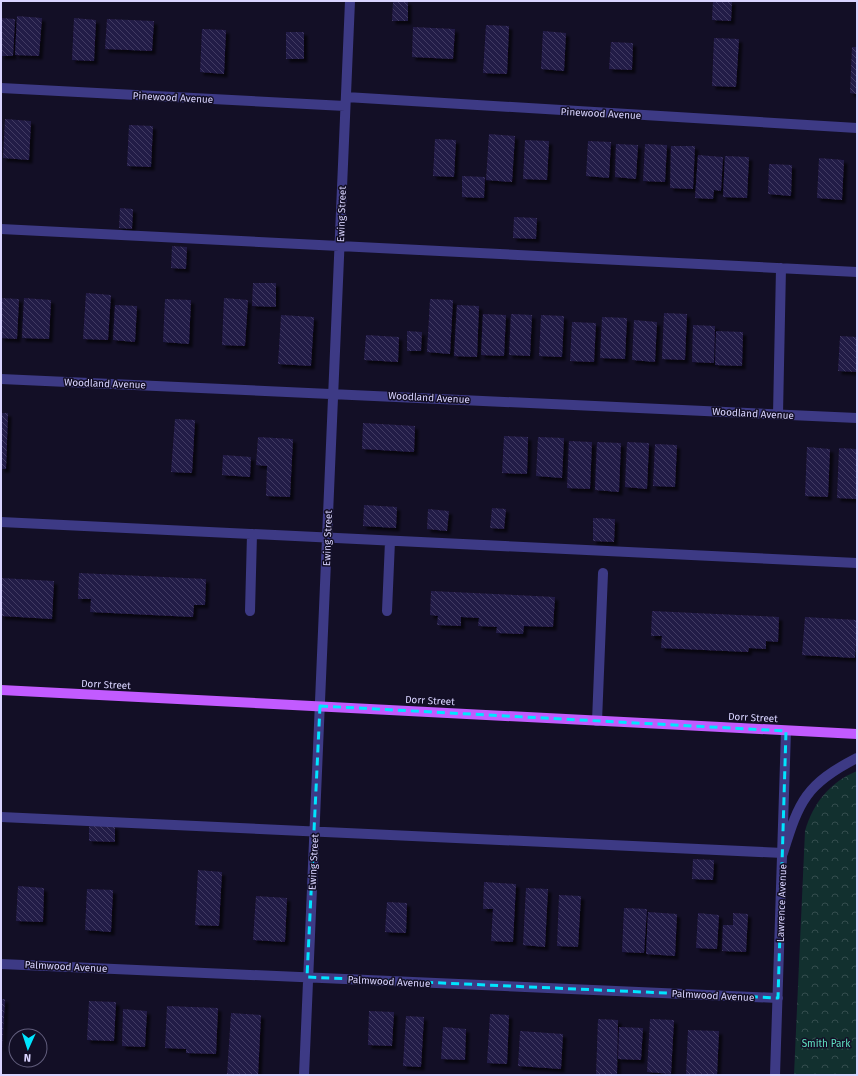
<svg xmlns="http://www.w3.org/2000/svg" width="858" height="1076" viewBox="0 0 858 1076" font-family="'Fira Sans',sans-serif">
	<defs>
		<pattern id="park-crowns" width="20" height="18" patternUnits="userSpaceOnUse"><rect width="20" height="18" fill="#12302f"/><path d="M2 6a3 3 0 1 1 6 0M12 15a3 3 0 1 1 6 0" fill="none" stroke="#344d4e"/></pattern>
		<pattern id="building-back-hatch" width="6" height="6" patternUnits="userSpaceOnUse"><rect width="6" height="6" fill="#241b47"/><path d="M-1 5l2 2M0 0l6 6M5-1l2 2" fill="none" stroke="#433b63"/></pattern>
		<filter id="shadow"><feDropShadow dx="3.5" dy="3.5" stdDeviation="1" flood-color="#0009"/></filter>
	</defs>
	<rect width="100%" height="100%" fill="#130f26"/>
	<path fill="url(#park-crowns)" d="M857,771V1075H794L805,831C813,803 830,782 857,771Z"/>
	<path fill="url(#building-back-hatch)" filter="url(#shadow)" d="M393,1H408V21H392Z
		M713,1H732L731,21L712,20Z
		M17,16L42,18L39,56L15,55Z
		M1,18L15,19L13,56H1Z
		M74,18L96,20L94,61L72,60Z
		M107,19L154,21L152,51L105,49Z
		M486,25L509,26L507,74L483,73Z
		M413,27L455,29L453,59L412,57Z
		M202,29L226,30L224,74L200,72Z
		M543,31L566,33L564,71L541,69Z
		M286,32H304V59H286Z
		M714,38L739,39L736,87L712,86Z
		M611,42L633,43L632,70L609,69Z
		M852,47H857V94L850,93Z
		M5,119L31,121L29,160L3,158Z
		M129,125L153,126L151,167L127,166Z
		M489,134L515,136L512,182L486,180Z
		M435,139L456,140L454,177L433,176Z
		M525,140L549,141L547,180L523,179Z
		M588,141L611,142L609,178L586,176Z
		M616,144L638,145L636,179L615,177Z
		M645,144L667,145L665,182L643,181Z
		M671,146H695L693,189L670,188Z
		M698,155L723,157L721,191L714,190L713,199L695,198Z
		M725,156L749,157L747,198L723,197Z
		M819,158L844,160L842,200L817,198Z
		M769,164L792,165L791,196L768,194Z
		M462,176L485,177L484,198L462,197Z
		M120,208L133,209L132,229L119,228Z
		M514,217L537,218L536,239L513,238Z
		M172,246L187,247L186,269L171,268Z
		M253,283H276V307L252,306Z
		M86,293L111,295L108,340L83,339Z
		M1,298L19,299L17,339L1,338Z
		M24,298L51,300L49,339L22,338Z
		M224,298L248,300L245,346L222,345Z
		M165,299L191,300L189,344L163,342Z
		M430,299L453,300L450,354L427,352Z
		M115,305L137,306L135,342L113,340Z
		M457,305L479,306L477,357L454,356Z
		M664,313L687,314L685,360L662,359Z
		M483,314L506,315L504,356L481,355Z
		M511,314L532,315L530,356L509,355Z
		M281,315L314,317L311,366L278,364Z
		M541,315L564,316L562,357L539,356Z
		M602,317L627,318L625,359L600,358Z
		M634,320L657,322L655,362L632,360Z
		M572,322L596,323L594,362L570,361Z
		M693,325L715,326L714,363L692,362Z
		M407,331L422,332L421,351H407Z
		M716,331L743,332L742,366L715,365Z
		M366,335L399,337L398,362L364,360Z
		M840,336L857,337V372L838,371Z
		M1,413H8L6,469H1Z
		M175,419L195,420L192,473L171,472Z
		M363,423L415,426L414,452L362,449Z
		M504,436L528,437L527,474L502,473Z
		M258,437L293,439L290,497L266,496L267,466L256,465Z
		M538,437L564,438L562,478L536,476Z
		M569,441L592,442L590,489L567,488Z
		M597,442L621,443L619,492L595,490Z
		M627,442L649,443L647,489L625,487Z
		M655,444L677,445L675,487L653,486Z
		M807,447L830,449L828,497L805,496Z
		M839,448L857,449V499L837,498Z
		M223,455L251,457L250,477L222,475Z
		M364,505L397,507L396,528L363,526Z
		M492,508L506,509L504,529L490,528Z
		M428,509L449,511L447,531L427,529Z
		M593,518L615,519L614,542L593,541Z
		M79,573L206,579L205,605H194L193,617L90,612L91,599H78Z
		M1,578L54,581L52,619L1,616Z
		M431,591L555,597L553,627L524,626L523,634L496,633L497,627L478,626L479,618L461,617V626L437,625L438,616L430,615Z
		M652,611L779,617L778,642L766,641V649L749,648L748,652L661,648L662,636H651Z
		M805,617L857,620L855,658L802,655Z
		M89,825L115,826V842L89,841Z
		M693,859L714,860L713,880L692,879Z
		M198,870L222,872L219,926L195,925Z
		M484,882L516,884L513,942L491,941L493,909H483Z
		M18,886L44,888L43,922L16,921Z
		M526,888L548,889L545,947L523,945Z
		M87,889L113,890L111,932L85,930Z
		M559,895L581,896L578,947L557,946Z
		M256,896L287,898L285,942L253,940Z
		M387,902L407,903L406,933L385,932Z
		M624,908L647,909L644,953L622,952Z
		M648,912L677,914L675,956L646,954Z
		M698,913L719,915L717,949L696,948Z
		M733,913L748,914L746,952L722,951L723,925H733Z
		M1,999H5L2,1048H1Z
		M89,1001L116,1002L114,1041L87,1040Z
		M167,1006L218,1008L216,1054L186,1053V1049L165,1048Z
		M123,1009L147,1011L145,1047L122,1046Z
		M369,1011L394,1012L392,1046L368,1045Z
		M231,1013L261,1015L258,1075H227Z
		M490,1014L509,1015L507,1064L487,1063Z
		M406,1016L424,1017L421,1067L403,1066Z
		M598,1019L618,1020L617,1075H596Z
		M650,1019L674,1020L671,1074L647,1072Z
		M443,1027L466,1029L465,1060L441,1059Z
		M619,1027L643,1028L641,1060L618,1059Z
		M688,1030L719,1031L717,1075H686Z
		M520,1031L563,1034L561,1069L518,1066Z"/>
	<g fill="none" stroke-linecap="round" stroke-linejoin="round">
		<path stroke="#3d3a85" stroke-width="10" d="M1,88L345,106
			M346,97L857,128
			M1,229L857,272
			M1,379L857,418
			M778,414L781,268
			M1,522L857,563
			M250,611L252,534
			M387,611L390,541
			M597,721L603,573
			M1,817L783,853C799,801 806,784 857,758
			M1,964L778,998
			M304,1075L350,1
			M775,1075L786,731"/>
		<path stroke="#c25bff" stroke-width="10" d="M1,690L857,734"/>
	</g>
	<path fill="none" stroke="#00e5ff" stroke-width="3" stroke-dasharray="8 5" stroke-linejoin="round" d="M320,706L786,731L778,998L307,977Z"/>
	<g text-anchor="middle" stroke-width="3" stroke-linejoin="round" paint-order="stroke">
		<g font-size="10" fill="#d9d4ff" stroke="#130f26">
			<text transform="translate(173 97) rotate(3)" y="4">Pinewood Avenue</text>
			<text transform="translate(601 113) rotate(3)" y="4">Pinewood Avenue</text>
			<text transform="translate(341 214) rotate(-88)" y="4">Ewing Street</text>
			<text transform="translate(105 383) rotate(2)" y="4">Woodland Avenue</text>
			<text transform="translate(429 397) rotate(3)" y="4">Woodland Avenue</text>
			<text transform="translate(753 413) rotate(3)" y="4">Woodland Avenue</text>
			<text transform="translate(327 538) rotate(-88)" y="4">Ewing Street</text>
			<text transform="translate(106 684) rotate(3)" y="4">Dorr Street</text>
			<text transform="translate(430 700) rotate(3)" y="4">Dorr Street</text>
			<text transform="translate(753 717) rotate(3)" y="4">Dorr Street</text>
			<text transform="translate(313 862) rotate(-87)" y="4">Ewing Street</text>
			<text transform="translate(781 903) rotate(-88)" y="4">Lawrence Avenue</text>
			<text transform="translate(66 966) rotate(3)" y="4">Palmwood Avenue</text>
			<text transform="translate(389 981) rotate(3)" y="4">Palmwood Avenue</text>
			<text transform="translate(713 995) rotate(3)" y="4">Palmwood Avenue</text>
		</g>
		<g font-size="10" fill="#5fe0c0" stroke="#130f26">
			<text x="826" y="1047">Smith Park</text>
		</g>
	</g>
	<rect width="858" height="1076" fill="none" stroke="#d9d4ff" stroke-width="4"/>
	<g transform="translate(28 1048) rotate(183)"><circle r="19" fill="#130f26" stroke="#625e7d"/>
	<path d="M0-3L7 15L0 10L-7 15Z" fill="#00e5ff"/>
	<text y="-6" font-size="11" font-weight="bold" text-anchor="middle" fill="#d9d4ff">N</text>
	</g>
</svg>
